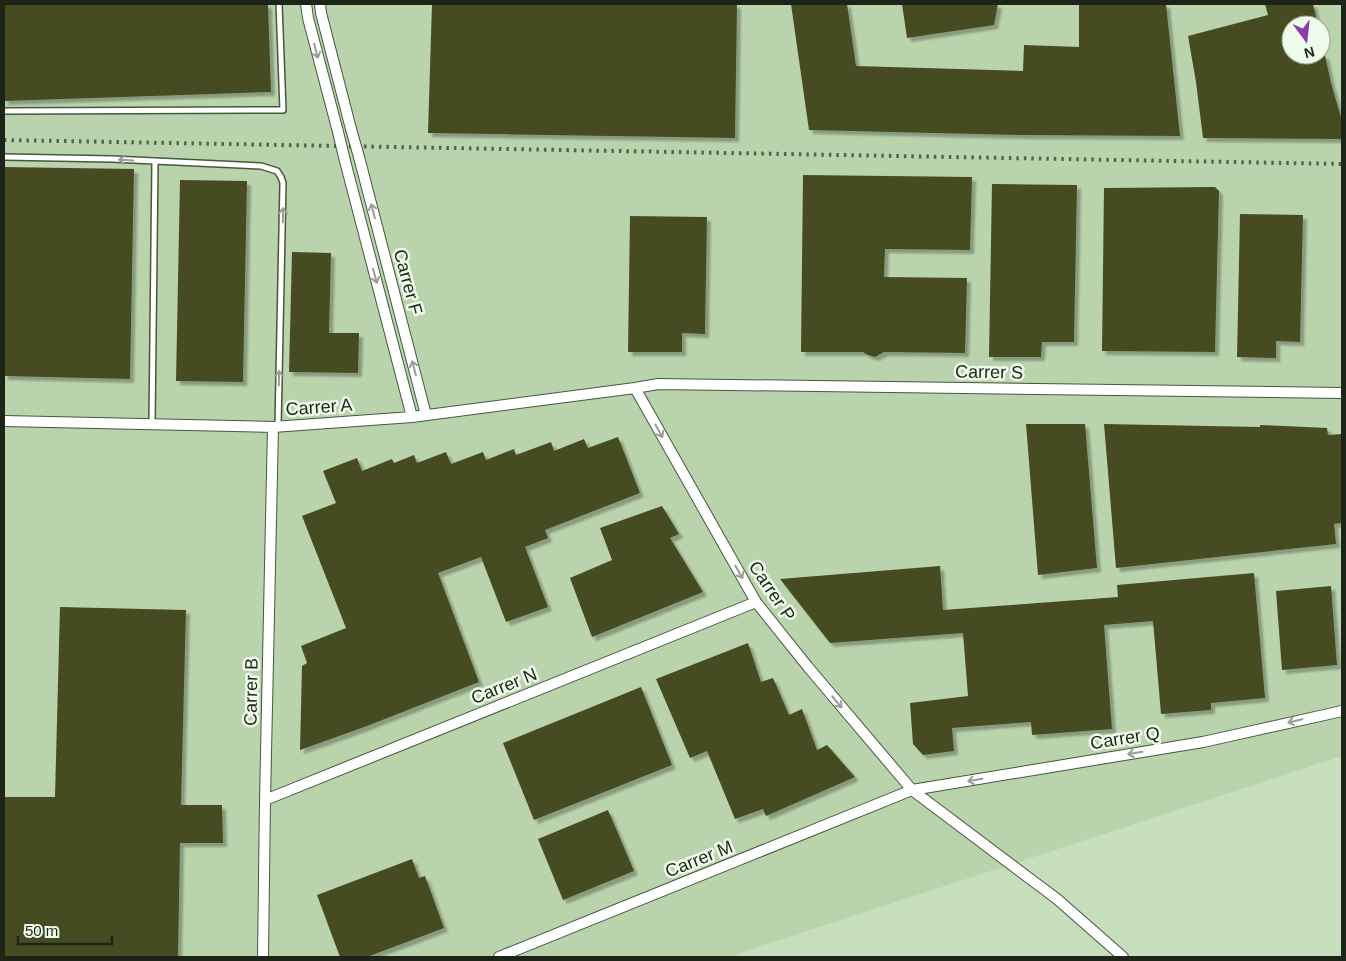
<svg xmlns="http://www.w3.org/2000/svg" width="1346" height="961" viewBox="0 0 1346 961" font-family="Arial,sans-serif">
	<defs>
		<filter id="shadow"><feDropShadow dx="4" dy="4" stdDeviation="1" flood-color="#0004"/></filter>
	</defs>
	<rect width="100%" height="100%" fill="#c7debc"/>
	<path fill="#b9d3ac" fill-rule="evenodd" d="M4,4H1342V756L728,957H4ZM1291,25H1321V55H1291Z"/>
	<path fill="#474c21" filter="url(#shadow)" d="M4,4H268L271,92L4,101Z
		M432,4H737L735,138L428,133Z
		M791,4H847L856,66L1023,71L1024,45L1079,47V4H1166L1180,136L1022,135L809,130Z
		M902,4H998L994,25L907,38Z
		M1265,4H1313L1318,25H1291V55H1325L1331,83L1342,121V139L1203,138L1196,82L1188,36L1268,15Z
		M4,167L134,169L130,379L4,376Z
		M803,175L972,177L970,250L885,249L884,277L967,278L965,353L884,352L875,357L868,355L863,352H801Z
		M180,180L247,181L243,382L176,381Z
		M992,184L1077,185L1074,342H1042L1041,357H989Z
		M1215,187L1219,191L1215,352L1102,351L1104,188Z
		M1240,214L1303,215L1300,342L1276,341V358L1237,357Z
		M630,216L707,217L705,334L682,333V352H628Z
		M292,252L331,253L329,333H359L358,373L289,372Z
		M1026,424H1085L1097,568L1038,575Z
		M1104,424L1260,427V425L1327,428L1328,435L1342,434V523L1334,524L1336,544L1116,568Z
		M618,437L640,493L545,530L548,538L525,547L548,607L506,622L481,557L438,573L479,682L367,726L300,750L302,666L307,663L301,646L346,628L302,516L336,503L323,471L357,458L362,471L392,459L394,463L414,455L417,463L446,452L451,464L483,452L486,460L514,449L516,455L551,442L554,451L584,439L588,448Z
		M662,506L679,534L670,538L703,592L592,637L570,578L612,560L600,528Z
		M940,566L943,610L1118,597L1117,585L1254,573L1265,698L1211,703V710L1161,714L1153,621L1104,625L1112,729L1032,735L1031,722L952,728L954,751L923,755L913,744L910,703L968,696L963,633L830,643L780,579Z
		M1331,586L1337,665L1282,670L1276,591Z
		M60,607L186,610L181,805H222L223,843H180L178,957H4V797H55Z
		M748,643L761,682L773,678L789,715L802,709L817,750L827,745L855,777L766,816L763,809L735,819L707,751L690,758L656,679Z
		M641,687L672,765L534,820L503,743Z
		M608,810L634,871L563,900L538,839Z
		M412,859L419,878L425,876L444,928L367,957H340L317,895Z"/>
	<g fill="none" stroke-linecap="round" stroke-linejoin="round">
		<g stroke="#45583c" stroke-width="8">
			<path id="service" d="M4,111L283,110L279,4
				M4,157L112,159L261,166L277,171L281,177L283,183L278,426
				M152,424L155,161"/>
		</g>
		<g stroke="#45583c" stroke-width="12">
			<path id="minor" d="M306,4L308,18L338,132
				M320,4L321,13L351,129
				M359,157L426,415
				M345,161L412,417
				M635,388L756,602L808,667L912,790L1057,899L1123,957
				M4,421L273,427L412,417L635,388L658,384L1342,393
				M265,800L756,602
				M263,957L265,800L273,427
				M499,957L912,790L1203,742L1342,711"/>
		</g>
		<use href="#service" stroke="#fff" stroke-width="5"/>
		<use href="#minor" stroke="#fff" stroke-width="10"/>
		<path stroke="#55624f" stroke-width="4" stroke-dasharray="2.5 5" stroke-linecap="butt" d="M4,140L1342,164"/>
		<g stroke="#45583c" stroke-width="12" stroke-linecap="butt">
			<path id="minor-bridge" d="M351,129L359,157
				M338,132L345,161"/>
		</g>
		<use href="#minor-bridge" stroke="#fff" stroke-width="10"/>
	</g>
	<defs><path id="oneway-shaft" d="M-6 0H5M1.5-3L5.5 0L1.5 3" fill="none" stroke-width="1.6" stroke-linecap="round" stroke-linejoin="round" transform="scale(1.25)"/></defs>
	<g stroke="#999d98">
		<use href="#oneway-shaft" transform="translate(316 51) rotate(75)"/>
		<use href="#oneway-shaft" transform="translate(126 160) rotate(-177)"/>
		<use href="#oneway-shaft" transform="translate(373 211) rotate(-105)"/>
		<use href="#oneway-shaft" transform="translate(283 215) rotate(-89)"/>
		<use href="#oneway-shaft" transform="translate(375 276) rotate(75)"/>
		<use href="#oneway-shaft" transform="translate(414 368) rotate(-105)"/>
		<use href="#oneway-shaft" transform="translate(279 378) rotate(-89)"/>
		<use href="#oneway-shaft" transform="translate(659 431) rotate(61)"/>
		<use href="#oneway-shaft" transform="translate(739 572) rotate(60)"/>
		<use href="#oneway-shaft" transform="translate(837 702) rotate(50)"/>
		<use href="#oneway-shaft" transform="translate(1295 721) rotate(167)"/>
		<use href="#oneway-shaft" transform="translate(1135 753) rotate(171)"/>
		<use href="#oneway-shaft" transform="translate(975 780) rotate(171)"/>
	</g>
	<g text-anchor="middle" stroke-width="5" stroke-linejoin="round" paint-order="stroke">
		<g font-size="18" fill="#1d2519" stroke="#effbea">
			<text transform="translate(408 282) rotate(75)" y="6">Carrer F</text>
			<text transform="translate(989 372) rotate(1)" y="6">Carrer S</text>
			<text transform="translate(319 407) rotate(-4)" y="6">Carrer A</text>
			<text transform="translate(772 591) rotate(56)" y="6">Carrer P</text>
			<text transform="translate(504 686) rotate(-22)" y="6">Carrer N</text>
			<text transform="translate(251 692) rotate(-89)" y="6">Carrer B</text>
			<text transform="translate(1125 738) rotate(-9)" y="6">Carrer Q</text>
			<text transform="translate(699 859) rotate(-22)" y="6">Carrer M</text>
		</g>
	</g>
	<rect width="1346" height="961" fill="none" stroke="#1d2519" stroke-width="10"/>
	<g transform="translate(1306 40) rotate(165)"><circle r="24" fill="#effbea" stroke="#9ba596"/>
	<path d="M0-4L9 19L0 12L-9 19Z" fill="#8d3cab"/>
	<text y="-8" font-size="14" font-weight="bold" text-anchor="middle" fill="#1d2519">N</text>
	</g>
	<path d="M18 936v8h94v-8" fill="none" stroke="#1d2519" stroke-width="2.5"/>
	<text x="25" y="936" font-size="15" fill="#1d2519" stroke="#effbea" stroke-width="4" paint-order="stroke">50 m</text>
</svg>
